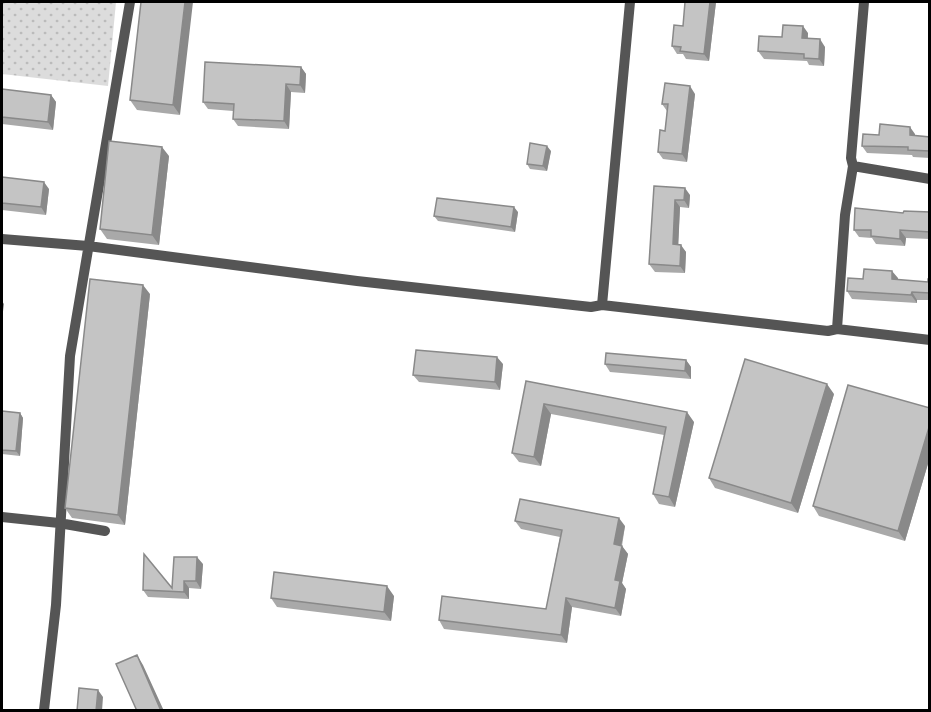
<svg xmlns="http://www.w3.org/2000/svg" width="931" height="712" viewBox="0 0 931 712" font-family="Cabin,sans-serif">
	<defs>
		<pattern id="grass-dots" width="8" height="8" patternUnits="userSpaceOnUse" patternTransform="scale(1.5)"><rect width="8" height="8" fill="#dcdcdc"/><path d="M2 2h.1M6 6h.1" fill="none" stroke="#bbb" stroke-width="1.8" stroke-linecap="round"/></pattern>
	</defs>
	<rect width="100%" height="100%" fill="#fff"/>
	<path fill="url(#grass-dots)" d="M2,2H116L108,86L2,74Z"/>
	<g fill="none" stroke-linecap="round" stroke-linejoin="round">
		<path stroke="#555" stroke-width="10" d="M864,2L851,158L853,166L845,215L837,329L930,340
			M853,166L930,179
			M2,239L88,246L357,281L591,307L602,305L828,331L837,329
			M602,305L630,2
			M2,517L59,523L105,531
			M44,710L56,605L70,356L130,2"/>
	</g>
	<path fill="#a9a9a9" d="M141,2L180,115L137,110L130,100Z
		M686,2H716L709,61L686,59L683,54H677L672,46L683,26Z
		M808,33V39L825,47L824,66L809,65L807,61L764,59L758,51L782,37Z
		M301,67L306,74L305,93L291,92L289,129L238,126L233,119V111L208,109L203,102Z
		M2,89L51,95L56,102L53,130L2,124Z
		M695,94L687,162L663,159L658,152L665,131L667,111L662,104Z
		M915,134V136L930,137V158L913,157L912,155L867,153L862,146L879,135Z
		M551,151L547,171L530,169L527,164Z
		M169,156L159,245L107,239L100,229Z
		M2,177L49,189L46,215L2,210Z
		M654,186L690,195L689,208L680,207L678,244L686,252L685,273L655,272L649,264Z
		M518,212L515,232L438,221L434,216Z
		M930,212V239L906,238L905,246L876,244L872,238L859,237L854,230L903,213Z
		M898,278V280L928,282L930,279V300H917V303L852,299L847,291L863,279Z
		M150,294L125,525L72,518L65,508Z
		M686,360L691,367V379L610,372L605,364Z
		M503,364L500,390L419,382L413,375Z
		M526,381L694,422L675,507L659,504L653,494L664,435L551,414L541,466L519,462L512,453Z
		M834,394L798,513L715,488L709,478Z
		M930,408V457L905,541L819,516L813,506Z
		M2,411L20,413L23,418L20,456L2,454Z
		M515,521L625,526L622,546L628,554L622,583L626,589L621,616L572,607L567,643L444,629L439,620L546,609L560,537L521,529Z
		M203,564L201,589L189,588V599L148,597L143,590L172,588Z
		M394,596L391,621L277,607L271,598Z"/>
	<path fill="#898989" d="M185,2H193L180,115L173,105Z
		M710,2H716L709,61L704,54Z
		M803,26L808,33L807,46L802,38Z
		M820,39L825,47L824,66L819,59Z
		M301,67L306,74L305,93L300,85Z
		M286,84L291,92L289,129L284,121Z
		M690,86L695,94L687,162L682,154Z
		M51,95L56,102L53,130L48,122Z
		M910,127L915,134V143L910,135Z
		M547,146L551,151L547,171L543,166Z
		M162,147L169,156L159,245L152,235Z
		M44,182L49,189L46,215L41,207Z
		M685,188L690,195L689,208L684,200Z
		M675,200L680,207L678,252L673,244Z
		M514,207L518,212L515,232L511,227Z
		M900,230L906,238L905,246L900,239Z
		M681,245L686,252L685,273L680,266Z
		M892,271L898,278L897,287L892,279Z
		M143,285L150,294L125,525L118,515Z
		M912,292L917,300V303L911,295Z
		M2,301L4,304L2,319Z
		M497,357L503,364L500,390L495,382Z
		M686,360L691,367V379L685,371Z
		M827,384L834,394L798,513L791,503Z
		M544,404L551,414L541,466L534,457Z
		M687,412L694,422L675,507L669,497Z
		M20,413L23,418L20,456L16,451Z
		M930,424V457L905,541L898,531Z
		M619,518L625,526L620,552L614,544Z
		M622,546L628,554L622,583L626,589L621,616L615,608V580Z
		M197,557L203,564L201,589L196,581Z
		M184,581L189,588V599L184,592Z
		M387,586L394,596L391,621L384,612Z
		M566,598L572,607L567,643L561,635Z
		M137,655L143,665L164,711H161Z
		M98,690L103,697L102,711H96Z"/>
	<path fill="#c4c4c4" stroke="#898989" stroke-width="1.5" d="M141,2H185L173,105L130,100Z
		M685,2H710L704,54L680,51L681,47L672,46L674,25L683,26Z
		M783,25L803,26L802,38L820,39L819,59L804,58V54L758,51L759,36L782,37Z
		M205,62L301,67L300,85L286,84L284,121L233,119L234,104L203,102Z
		M665,83L690,86L682,154L658,152L660,130L665,131L668,104H662Z
		M2,89L51,95L48,122L2,117Z
		M880,124L910,127V135L930,137V151L908,150V147L862,146L863,134L879,135Z
		M109,141L162,147L152,235L100,229Z
		M530,143L547,146L543,166L527,164Z
		M2,177L44,182L41,207L2,203Z
		M654,186L685,188L684,200H675L673,244L681,245L680,266L649,264Z
		M437,198L514,207L511,227L434,216Z
		M855,208L903,213L904,211L930,212V232L900,230V239L871,236V230H854Z
		M864,269L892,271V279L928,282V279H930V293L912,292L911,295L847,291L848,278L863,279Z
		M90,279L143,285L118,515L65,508Z
		M416,350L497,357L495,382L413,375Z
		M606,353L686,360L685,371L605,364Z
		M745,359L827,384L791,503L709,478Z
		M526,381L687,412L669,497L653,494L666,427L544,404L534,457L512,453Z
		M848,385L930,408V424L898,531L813,506Z
		M2,411L20,413L16,451L2,450Z
		M520,499L619,518L614,544L622,546L615,580L620,581L615,608L566,598L561,635L439,620L442,596L546,609L562,530L515,521Z
		M144,554L172,588L174,557H197L196,581H184V592L143,590Z
		M274,572L387,586L384,612L271,598Z
		M137,655L161,711H137L116,664Z
		M79,688L98,690L96,711H77Z"/>
	<rect width="931" height="712" fill="none" stroke="#000000" stroke-width="6"/>
</svg>
